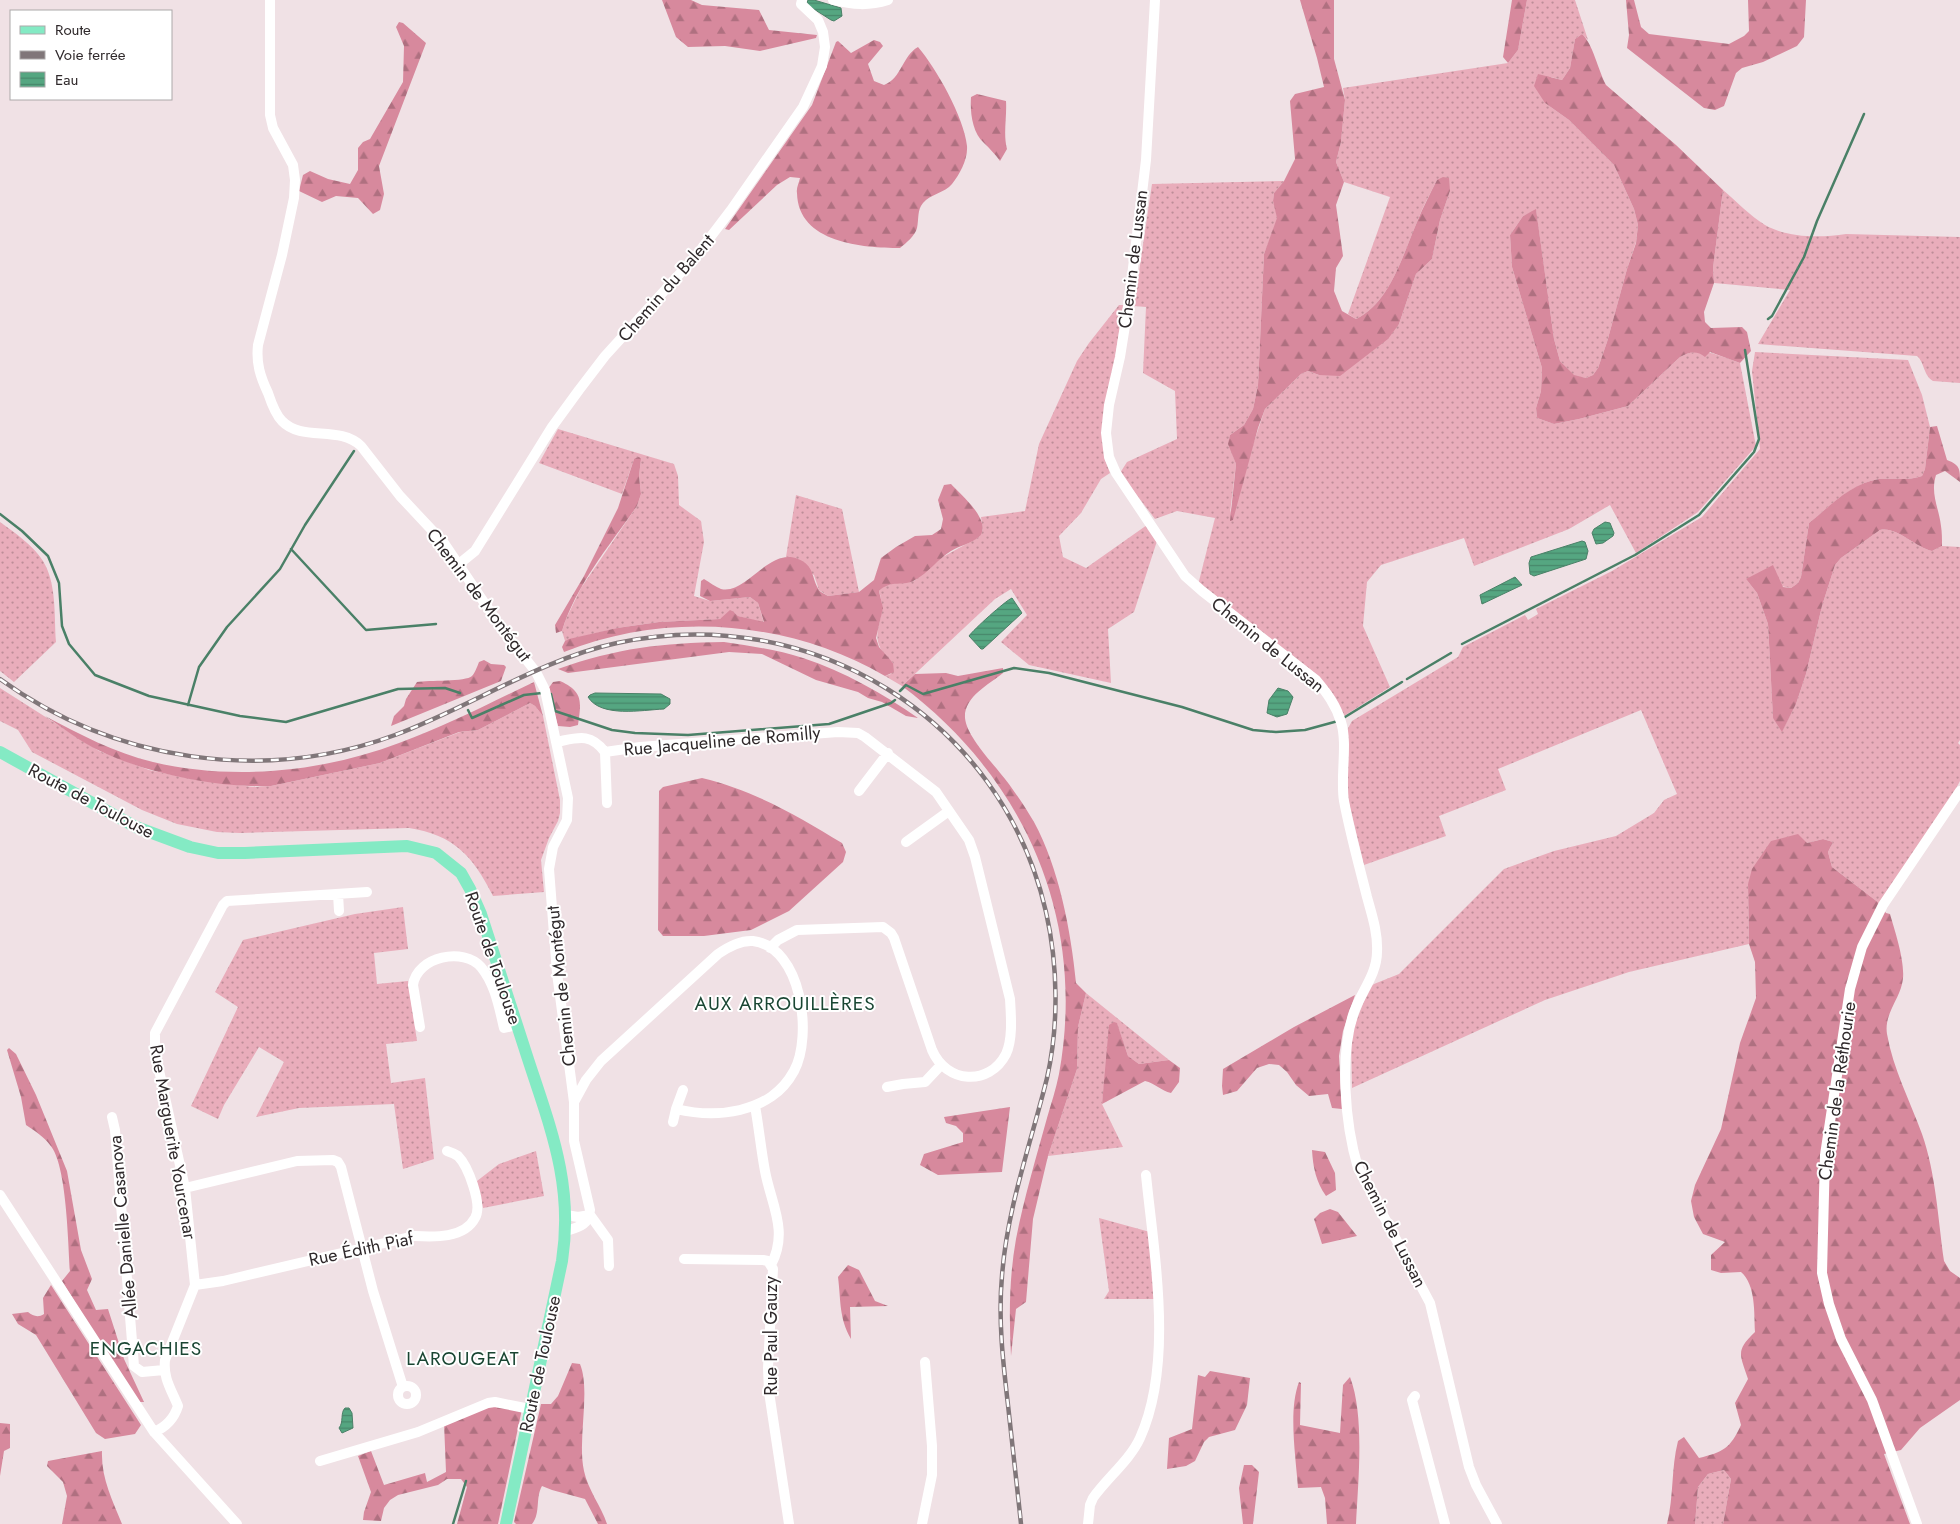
<svg xmlns="http://www.w3.org/2000/svg" width="1960" height="1524" viewBox="0 0 1960 1524" font-family="Jost,sans-serif">
	<defs>
		<pattern id="grass-dots" width="8" height="8" patternUnits="userSpaceOnUse" patternTransform="scale(1.25)"><rect width="8" height="8" fill="#e9adbb"/><path d="M2 2h.1M6 6h.1" fill="none" stroke="#bd8d98" stroke-width="1.8" stroke-linecap="round"/></pattern>
		<pattern id="forest-firs" width="22" height="20" patternUnits="userSpaceOnUse" patternTransform="scale(1.25)"><rect width="22" height="20" fill="#d7899d"/><path d="M5 1l3.5 6h-7zM16 11l3.5 6h-7z" fill="#af7080"/></pattern>
		<pattern id="water-rules" width="6" height="5" patternUnits="userSpaceOnUse" patternTransform="scale(1.25)"><rect width="6" height="5" fill="#55a681"/><path d="M0 2.5h6" fill="none" stroke="#47876a"/></pattern>
	</defs>
	<rect width="100%" height="100%" fill="#f0e1e5"/>
	<path fill="url(#grass-dots)" d="M1527,0H1575L1588,40L1582,34L1575,39L1570,68L1562,80L1551,77L1545,103L1569,120L1614,165L1634,209L1638,225L1636,242L1627,269L1607,342L1598,368L1593,375L1586,378L1574,376L1560,361L1554,339L1536,210L1523,216L1510,235L1512,267L1542,368L1541,391L1536,408L1537,418L1554,424L1579,419L1628,406L1680,357C1699,345 1721,356 1740,363L1756,446L1698,512L1636,553L1610,505L1569,529L1474,566L1464,538L1381,565L1367,582L1363,626L1390,687L1344,716L1330,692L1198,585L1215,518L1177,511L1155,519L1120,473L1127,462L1177,439L1175,391L1143,373L1146,307L1134,306L1152,184L1284,181L1274,193L1273,201L1278,218L1264,254L1258,385L1253,409L1244,425L1230,435L1229,444L1236,464L1230,513L1265,409L1301,374L1308,371L1319,375L1399,324L1416,274L1432,259L1440,220L1450,191L1437,180C1430,194 1422,208 1417,222C1403,254 1390,303 1356,319L1348,314L1390,197L1344,182L1336,162L1341,142L1345,100L1343,88L1508,63L1518,50Z
		M1723,190C1736,201 1750,216 1765,225C1788,238 1820,238 1846,234L1960,237V383L1933,381C1923,375 1925,363 1917,356L1758,344L1790,290L1714,283L1713,268Z
		M1119,305H1123L1103,437L1105,460L1110,473L1101,479L1081,513L1059,536L1063,557L1086,568L1147,525L1157,541L1134,612L1108,629L1111,683L1029,665L1001,642L1027,615L1011,589L995,599L902,686L885,676L891,674L893,663C861,635 890,624 879,591L884,586L895,583L914,581L941,558L979,537L983,530L981,517L1025,511L1039,444L1077,361L1089,343Z
		M1755,352L1908,360L1922,395L1930,427L1925,469L1922,476C1908,481 1893,478 1879,479C1852,483 1830,506 1809,523L1801,577L1798,583L1791,588L1746,579L1757,593L1768,624L1773,717L1782,731L1796,704L1806,674L1822,606L1835,565L1841,558L1880,530C1896,526 1915,547 1932,551L1942,546L1960,547V740L1958,743L1960,745V781L1951,798L1879,903L1832,867L1828,852L1833,842L1823,839L1807,843L1748,884L1749,944L1629,972L1545,1000L1352,1088L1351,1035L1369,988L1374,984L1399,974L1504,869L1554,851L1616,836L1654,813L1664,800L1677,794L1641,710L1498,769L1506,790L1439,816L1446,836L1364,865L1348,799L1347,730L1352,721L1458,657L1463,647L1525,615L1528,620L1538,614L1536,609L1612,571L1702,517L1760,449L1752,371Z
		M558,429L674,464L678,476L679,505L701,521L704,542L694,596L710,601L750,597L758,603L764,623L738,616L734,612L720,619L659,622L617,628L565,641L562,631L566,619L581,588L637,506L641,494L639,476L641,459H634L622,494L539,463Z
		M796,495L842,509L859,592L828,596L819,590L814,575L786,557Z
		M0,522C14,532 34,546 43,561C57,584 54,616 56,642L14,682L0,671Z
		M0,688L99,751L149,770L192,779L253,787L271,786L380,763L460,732L478,730L530,703L535,706L543,716L560,800V813L558,821L549,838L541,860L544,892L493,896C473,856 454,835 409,828L240,833L217,832L177,824L142,810L32,752L18,730L0,721Z
		M403,907L408,949L374,953L377,984L408,981L417,1041L386,1044L391,1083L425,1078L434,1159L403,1169L394,1104L299,1108L256,1117L284,1062L259,1047L224,1105L218,1119L191,1106L238,1007L215,992L243,940L355,914Z
		M1086,993L1169,1060L1139,1064L1128,1056L1117,1024L1106,1069L1102,1104L1123,1147L1048,1156L1077,1069L1078,1027Z
		M536,1151L544,1196L483,1208L477,1181L499,1164Z
		M1099,1218L1150,1232L1155,1299H1104L1109,1291Z
		M1724,1470L1731,1479L1723,1524H1695L1698,1487L1708,1474Z"/>
	<path fill="url(#forest-firs)" d="M662,0H691L702,5L759,10L769,30L817,35L816,38L760,51L725,46L688,47L676,37Z
		M1300,0H1334V59L1345,100L1341,142L1336,162L1344,182L1336,205L1343,256L1336,268L1334,291L1342,311L1356,319C1390,303 1403,254 1417,222C1423,207 1430,194 1437,180L1443,177L1449,178L1450,191L1440,220L1432,259L1416,274L1399,324L1388,339L1340,376L1319,375L1308,371L1301,374L1265,409L1258,428L1233,520L1230,521L1236,464L1228,444L1230,435L1244,425L1253,409L1258,385L1264,254L1277,218L1273,201L1274,193L1284,181L1295,159L1290,101L1295,94L1324,87L1317,58Z
		M1512,0H1527L1518,50L1508,63L1503,57Z
		M1626,0H1634L1641,27L1649,34L1729,44L1744,36L1749,31L1748,0H1806L1804,37L1797,46L1763,62L1742,68L1736,73L1724,106L1715,110L1704,108L1627,48L1629,35Z
		M399,22L403,23L426,43L379,166L384,194L380,210L373,214L358,198L336,196L322,202L299,191L303,175L310,171L328,179L350,184L358,170V148L363,142L370,139L403,82L404,46L396,27Z
		M1582,34C1593,44 1598,70 1606,85L1676,145L1723,190L1713,268L1714,283L1704,312L1705,322L1711,328L1742,327L1747,332L1751,351L1740,363L1710,352L1705,357C1697,350 1689,352 1680,357L1628,406L1579,419L1554,424L1537,418L1536,408L1541,391L1542,368L1512,267L1510,235L1523,216L1536,209L1554,339L1560,361L1574,375L1586,378L1593,375L1598,368L1607,342L1627,269L1636,243L1638,225L1634,209L1614,165L1569,120L1545,103L1534,86L1538,74L1562,80L1570,68L1575,39Z
		M874,40L880,42L883,46L868,64L874,81L884,85C902,78 902,56 918,47C936,68 964,117 967,146C968,159 960,174 952,184C945,193 930,194 923,203C917,210 919,219 917,228C915,236 906,243 900,248C863,248 798,243 797,193C796,188 799,183 800,178L790,177L777,185L729,230L725,229L812,105L836,42L838,41L851,53Z
		M977,94L1006,101C1007,117 1003,134 1007,149L1000,161C995,154 990,149 984,143C972,132 970,112 971,97Z
		M1937,426L1947,460C1960,465 1960,469 1960,482L1945,471L1936,475C1930,494 1939,508 1941,526C1942,532 1942,539 1942,546L1932,551C1915,547 1896,526 1880,530L1841,558L1835,565L1822,606L1806,674L1796,704L1782,732L1773,718L1768,624L1757,593L1746,579L1773,565L1783,587L1791,588L1798,583L1801,577L1809,523C1830,506 1851,483 1879,479C1893,478 1908,481 1922,476L1925,469L1930,427Z
		M639,457L641,459L639,476L641,494L637,506C610,545 576,585 562,631L556,633L555,625L584,576L618,508L634,459Z
		M951,484C960,494 994,522 979,537C972,543 959,546 951,551C938,559 928,573 915,580C904,587 891,579 879,591L883,608L876,638L879,647L893,663L894,672L885,676C789,620 667,611 564,652L562,647L565,641L569,639L617,628L659,622L720,619L730,610L734,612L738,616L764,622L758,603L750,597L710,601L700,596L701,581L704,579C709,582 716,587 721,589C746,595 769,547 798,559C815,566 811,577 819,590C820,592 825,594 828,596L859,592L874,580L881,558L896,547L915,536L932,535L941,529L943,519L938,500L944,485Z
		M724,642C751,646 778,650 803,658C845,672 882,693 918,718L906,716L882,702L868,698L858,692L816,680L762,654L729,652L568,673L558,669C617,648 662,643 724,642Z
		M484,660L491,664L504,665L506,667L501,681L391,726L394,716L404,706L406,699L417,682C428,680 466,682 472,676C475,673 477,667 479,662Z
		M1003,668V673C988,685 964,697 965,718C967,739 999,769 1011,787C1019,798 1027,810 1034,822C1059,868 1071,931 1076,983L1086,993L1078,1027L1077,1069L1048,1156L1033,1219L1026,1302L1016,1309L1011,1356C1009,1317 1009,1278 1016,1239C1024,1198 1036,1158 1047,1118C1051,1104 1056,1089 1059,1074C1087,921 1026,779 902,686L915,674L946,673L958,676Z
		M560,681C584,692 581,702 578,725L570,727L558,726L548,689L553,682Z
		M534,682L543,716L535,706L530,703L478,730L459,732L380,763L271,786C218,788 148,774 100,751C81,742 63,728 45,716C79,734 115,753 153,762C234,781 322,772 399,743C446,726 490,703 534,682Z
		M702,778C753,790 798,816 842,843L846,852L843,862L789,911L751,930L704,936H663L658,930L659,791L663,787Z
		M1798,834L1807,843L1823,839L1833,842L1828,852L1832,867L1879,903L1886,913L1890,914C1895,932 1907,966 1902,984C1898,1001 1884,1015 1887,1034C1893,1069 1910,1101 1922,1134C1936,1174 1938,1219 1944,1261L1950,1271L1960,1278V1400L1920,1428L1901,1450L1884,1454L1910,1524H1723L1731,1479L1724,1470L1708,1474L1698,1487L1695,1524H1667C1674,1496 1671,1468 1678,1441L1684,1437L1699,1458C1723,1452 1730,1449 1741,1425L1735,1403L1748,1379C1740,1354 1735,1351 1755,1332C1754,1313 1756,1285 1741,1272L1721,1273L1711,1270V1255L1725,1242L1703,1234L1694,1217L1691,1201L1695,1185L1721,1129L1740,1043L1756,998L1755,962L1749,944L1748,884L1752,869L1771,841Z
		M1355,995L1343,1031L1339,1056L1342,1109L1332,1108L1328,1094L1309,1096L1296,1085L1287,1072L1279,1065L1269,1064L1257,1068L1237,1091L1223,1095L1222,1086L1223,1069L1294,1027Z
		M1114,1022L1117,1023L1128,1056L1139,1064L1169,1060L1180,1068L1179,1082L1171,1093C1161,1091 1155,1083 1145,1081L1102,1104L1109,1025Z
		M9,1048L16,1054L36,1095L67,1171L81,1250L92,1279L87,1290L96,1310L108,1309L124,1359L144,1402H136L62,1281L70,1271C68,1244 67,1164 50,1145C44,1137 35,1131 26,1125L21,1097L7,1050Z
		M1010,1107L1002,1172L938,1175L920,1165L924,1154L963,1142V1133L956,1126L946,1123L944,1117Z
		M1312,1150L1325,1152L1335,1173L1336,1190L1326,1196C1316,1182 1313,1167 1312,1150Z
		M1330,1209L1338,1212L1357,1236L1322,1244L1314,1219L1320,1213Z
		M848,1265L859,1270L875,1301L888,1306L850,1307L851,1339C839,1318 841,1301 838,1277Z
		M51,1285L141,1425L135,1434L105,1439L96,1433L36,1335L18,1324L12,1314L28,1312C33,1316 38,1318 44,1314L43,1298Z
		M572,1363L580,1364C591,1391 577,1439 584,1471C588,1490 601,1506 607,1524H598L585,1499L552,1490L542,1486C535,1498 541,1513 532,1524H516L514,1522L541,1404H551L558,1396Z
		M1210,1371L1250,1378L1247,1405L1235,1430L1209,1437L1204,1442L1195,1461L1186,1466L1167,1469L1169,1438L1192,1429L1198,1375L1205,1377Z
		M1350,1377C1365,1416 1358,1482 1356,1524H1327L1325,1498L1321,1487L1298,1488C1296,1458 1288,1411 1299,1382L1301,1383L1300,1425L1340,1433L1343,1385Z
		M490,1405L522,1409L498,1524H457L467,1487L461,1479H447L438,1485L398,1495L390,1500L384,1508L381,1521L363,1520L364,1512L371,1492L358,1456L371,1451L384,1485L425,1473L427,1482L446,1472L444,1423Z
		M0,1423L10,1424V1448L4,1451L0,1476Z
		M102,1451C101,1478 112,1499 122,1524H62L67,1496L63,1482L47,1466L48,1461Z
		M1244,1465H1252L1259,1472L1253,1524H1243L1239,1488Z"/>
	<path fill="url(#water-rules)" stroke="#4a8067" d="M808,0H814L841,8L842,16L834,21L831,20L809,6L807,3Z
		M1605,522L1610,523L1614,533L1613,536L1603,543L1596,544L1592,533L1594,529Z
		M1582,541L1585,542L1588,551L1586,559L1534,576L1530,574L1529,563L1531,557Z
		M1515,577L1522,585L1482,604L1480,595Z
		M1012,598L1022,613L983,649H981L969,636C973,630 1005,601 1012,598Z
		M1278,688L1288,691L1293,697L1287,714L1277,717L1267,713L1269,700Z
		M595,693L661,694L670,699V704L664,709C642,710 601,718 588,697L590,695Z
		M345,1408H349L352,1413L353,1428L342,1433L339,1428C344,1422 340,1413 345,1408Z"/>
	<g fill="none" stroke-linecap="round" stroke-linejoin="round">
		<path stroke="#4a8067" stroke-width="2.5" d="M1768,319L1772,316L1804,257L1817,221L1864,114
			M0,514L22,531L48,556L59,583L62,626L69,644L95,675L149,696L240,716L286,722L398,689L445,688L460,693
			M291,549L366,630L436,624
			M1462,644L1635,555L1699,515L1754,452L1759,439L1745,350
			M1407,679L1451,653
			M900,691L906,685L923,694L1014,668L1049,673L1182,707L1253,730L1276,732L1305,730L1338,721
			M551,694L555,711L612,730L635,733L688,735L829,724L891,703L895,700
			M188,705L199,667L227,627L280,569L305,525L354,451
			M468,710L472,718L524,695L542,693
			M1345,717L1402,682
			M453,1524L466,1481"/>
		<path stroke="#fff" stroke-width="10" d="M270,0V115L273,128L293,165L295,180L294,198L282,255L258,345C256,363 260,376 268,393C271,402 275,414 282,421C302,442 339,425 361,446L400,496L444,543L502,629L536,672L545,690L568,798L567,820L553,847L549,869L557,973L574,1102V1141L590,1210C589,1225 579,1227 566,1231
			M833,0C853,5 869,6 888,0
			M1155,0L1146,160L1129,301L1120,357L1109,405L1106,433L1109,457L1116,473L1185,576L1202,591L1316,680C1327,693 1336,705 1341,722C1348,744 1340,777 1344,801C1350,833 1359,865 1367,897C1372,915 1378,933 1377,952C1377,974 1361,992 1354,1012C1339,1055 1345,1124 1358,1168L1430,1303L1469,1467L1476,1485L1497,1524
			M459,564L475,551L552,427L579,390L605,356L696,256L731,210L803,107L822,66L825,47L823,32L818,20L801,4L802,0
			M556,742C577,738 590,732 605,752L640,747L838,732L858,733L865,737L936,792L969,840L975,857L1010,999C1011,1016 1013,1039 1006,1054C989,1087 946,1083 932,1050L894,938L891,933L883,927L797,930L778,940L770,948
			M605,752L607,803
			M859,791L888,753
			M906,842L949,811
			M338,894L339,911
			M420,1027L413,985C417,956 464,947 481,967C495,984 499,1007 504,1028L517,1025
			M887,1087L903,1084L925,1082L941,1065
			M574,1102L586,1080L601,1061L718,954C728,947 740,940 753,941C802,947 813,1036 794,1071C782,1093 764,1104 740,1110C719,1115 697,1114 676,1109L673,1122
			M755,1106C759,1128 761,1150 765,1171C771,1204 789,1231 771,1265
			M676,1109L683,1090
			M112,1117L115,1130L134,1366L142,1372L164,1370
			M185,1188L297,1161L333,1160L338,1162L341,1167L373,1291L403,1387
			M0,1195L154,1432L237,1524
			M566,1215L578,1217L590,1215
			M590,1215L608,1240L609,1266
			M684,1259L763,1260L768,1261L773,1269L768,1368L769,1392L789,1524
			M195,1285L223,1281L414,1236C433,1237 464,1239 475,1218C483,1205 468,1166 458,1156C455,1154 450,1152 447,1151
			M398 1395a9 9 0 1 1 18 0a9 9 0 1 1-18 0Z
			M1415,1396L1412,1400L1445,1524
			M154,1432C166,1427 174,1419 178,1406C171,1389 163,1378 165,1360L195,1285L185,1188L155,1052V1033L223,905L227,901L367,892
			M320,1461L418,1432L488,1403L495,1402L530,1409
			M922,1524L932,1475V1446L925,1362
			M1088,1524L1090,1505L1093,1498C1107,1478 1130,1460 1140,1438C1174,1363 1154,1255 1146,1175
			M1917,1524L1872,1400L1841,1339L1829,1304L1822,1273L1825,1155L1850,989L1862,947L1883,905L1960,791"/>
		<path stroke="#84eac4" stroke-width="12" d="M0,752L136,827L190,847L218,853H245L407,846L436,853L461,873L470,889L481,914C496,961 512,1009 527,1056C550,1127 574,1184 562,1261L506,1524"/>
		<g stroke="#807679" stroke-width="4.5">
			<path id="rail" d="M0,679C113,761 263,784 395,735C468,708 541,659 617,643C810,601 1002,718 1046,912C1058,965 1059,1025 1047,1078C1031,1143 1007,1208 1002,1276C998,1319 1003,1362 1008,1405C1012,1444 1017,1484 1021,1524"/>
		</g>
		<use href="#rail" stroke="#fff" stroke-width="2.5" stroke-dasharray="8" stroke-linecap="butt"/>
	</g>
	<g text-anchor="middle" stroke-width="4" stroke-linejoin="round" paint-order="stroke">
		<g font-size="18" fill="#2f292b" stroke="#fff">
			<text transform="translate(1133 259) rotate(-83)" y="6">Chemin de Lussan</text>
			<text transform="translate(666 288) rotate(-49)" y="6">Chemin du Balent</text>
			<text transform="translate(479 595) rotate(53)" y="6">Chemin de Montégut</text>
			<text transform="translate(1268 645) rotate(39)" y="6">Chemin de Lussan</text>
			<text transform="translate(722 741) rotate(-5)" y="6">Rue Jacqueline de Romilly</text>
			<text transform="translate(91 801) rotate(28)" y="6">Route de Toulouse</text>
			<text transform="translate(493 958) rotate(71)" y="6">Route de Toulouse</text>
			<text transform="translate(561 986) rotate(-96)" y="6">Chemin de Montégut</text>
			<text transform="translate(1837 1091) rotate(-82)" y="6">Chemin de la Réthourie</text>
			<text transform="translate(173 1142) rotate(80)" y="6">Rue Marguerite Yourcenar</text>
			<text transform="translate(1390 1224) rotate(63)" y="6">Chemin de Lussan</text>
			<text transform="translate(123 1227) rotate(-95)" y="6">Allée Danielle Casanova</text>
			<text transform="translate(361 1249) rotate(-12)" y="6">Rue Édith Piaf</text>
			<text transform="translate(771 1336) rotate(-90)" y="6">Rue Paul Gauzy</text>
			<text transform="translate(540 1364) rotate(-78)" y="6">Route de Toulouse</text>
		</g>
		<g font-size="19" letter-spacing="1" fill="#1a4633" stroke="#fff">
			<text x="785" y="1010">AUX ARROUILLÈRES</text>
			<text x="146" y="1355">ENGACHIES</text>
			<text x="463" y="1365">LAROUGEAT</text>
		</g>
	</g>
	<rect x="10" y="10" width="162" height="90" fill="#ffffff" stroke="#aca9aa"/>
	<rect x="20" y="26" width="25" height="8" fill="#84eac4" stroke="#aca9aa"/>
	<text x="55" y="35" font-size="15" fill="#2f292b">Route</text>
	<rect x="20" y="51" width="25" height="8" fill="#807679" stroke="#aca9aa"/>
	<text x="55" y="60" font-size="15" fill="#2f292b">Voie ferrée</text>
	<rect x="20" y="72" width="25" height="15" fill="url(#water-rules)" stroke="#aca9aa"/>
	<text x="55" y="85" font-size="15" fill="#2f292b">Eau</text>
</svg>
